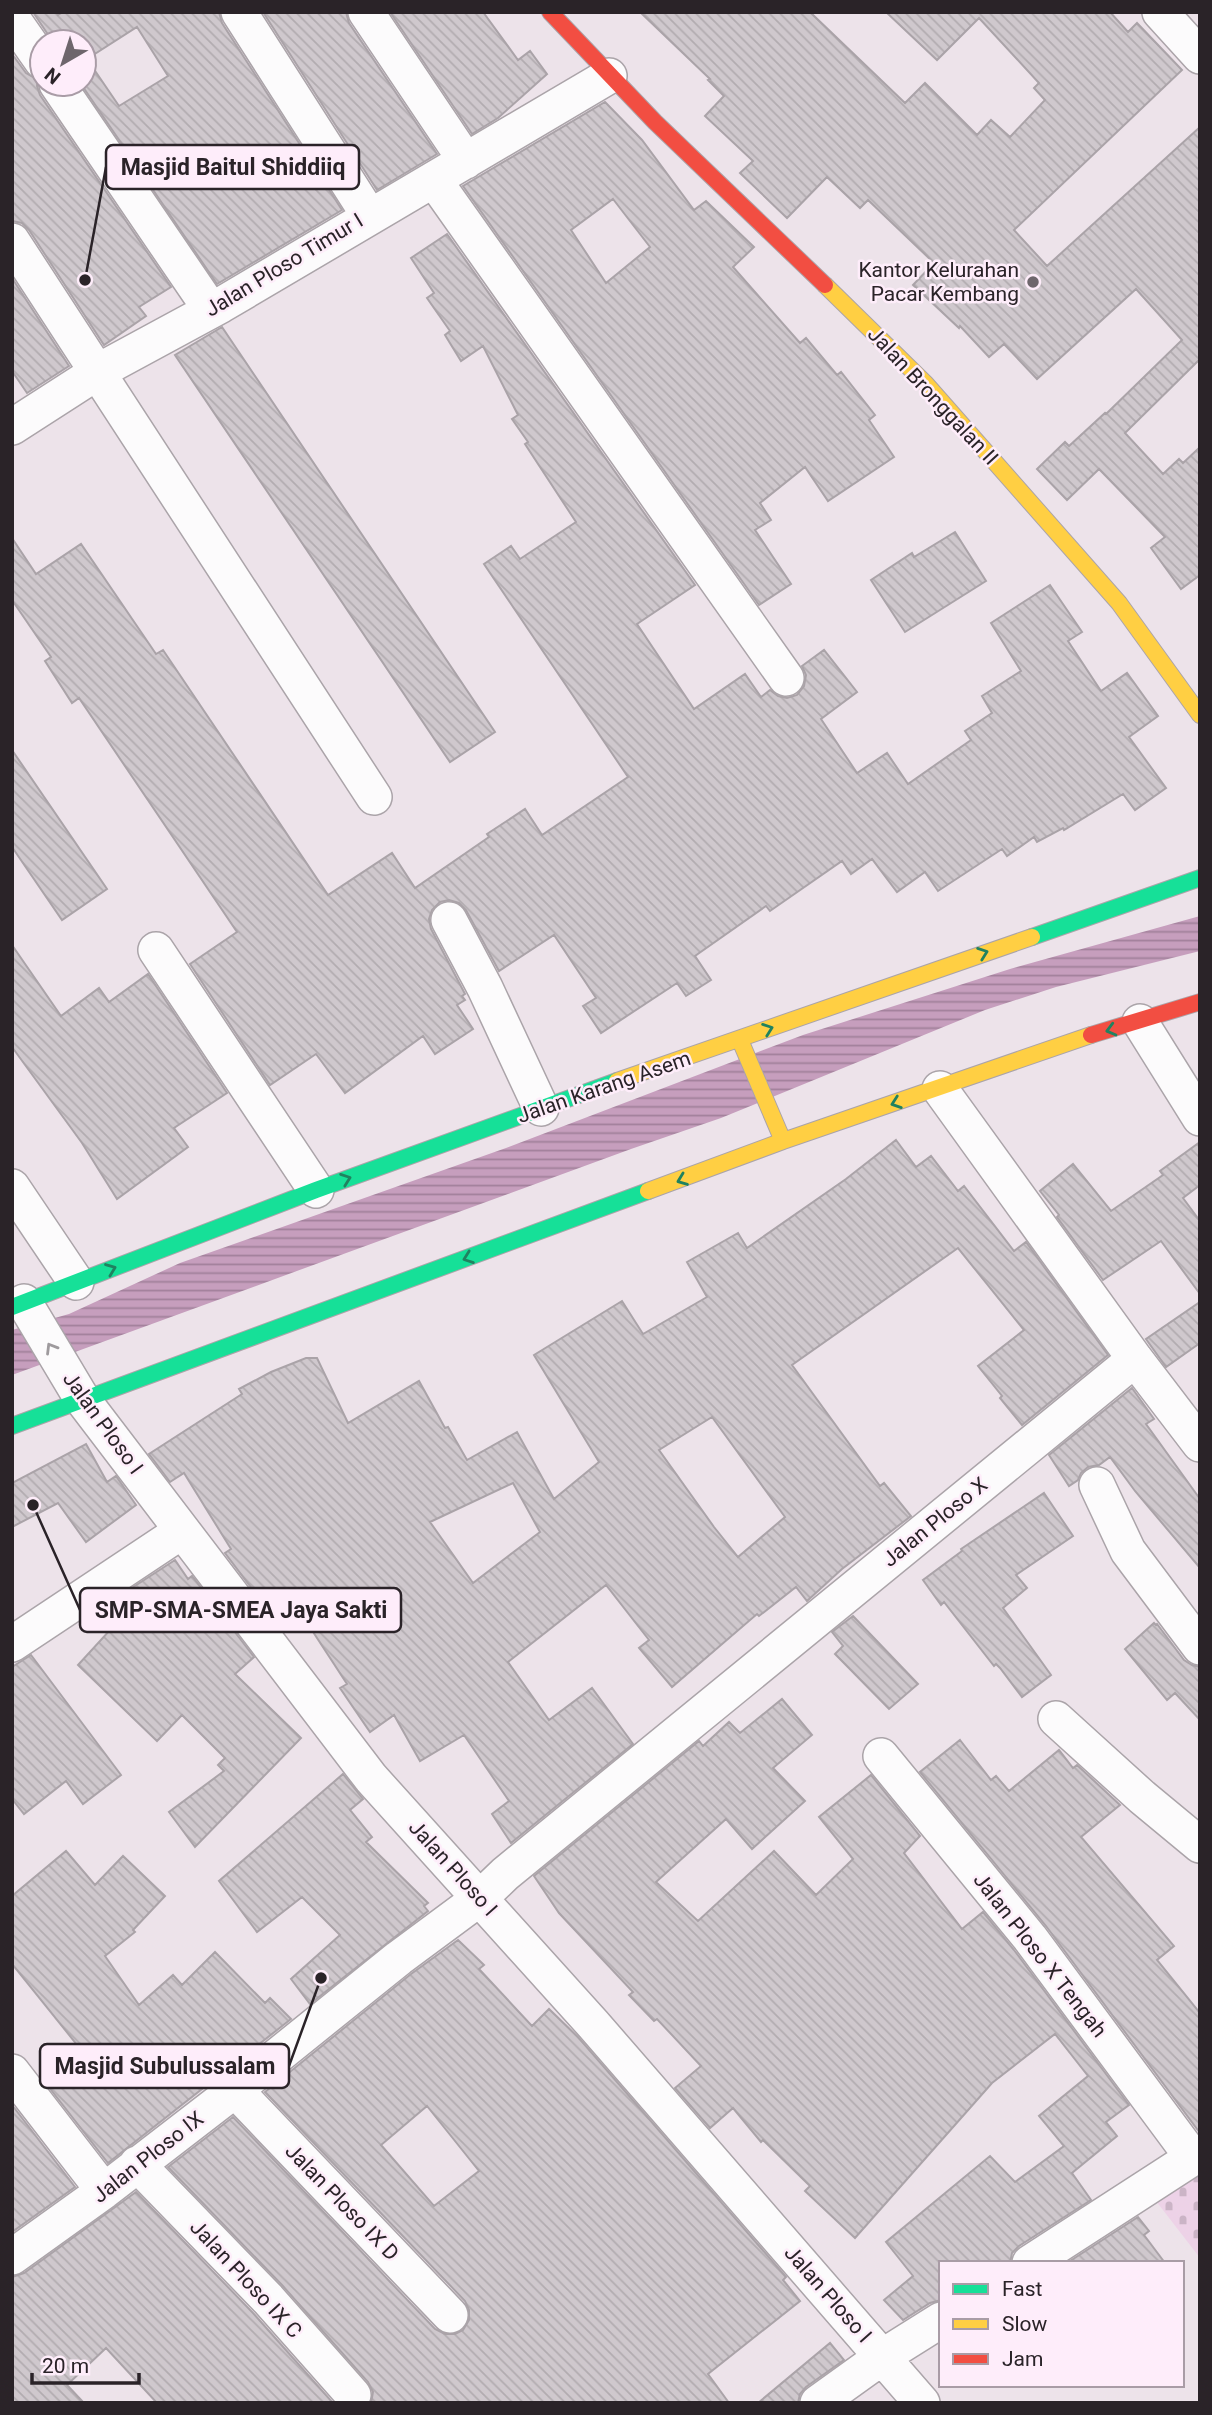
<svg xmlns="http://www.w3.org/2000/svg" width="1212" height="2415" viewBox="0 0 1212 2415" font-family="Roboto,sans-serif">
	<defs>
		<pattern id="cemetery-stones" width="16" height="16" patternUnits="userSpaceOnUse" patternTransform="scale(1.75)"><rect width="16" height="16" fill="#edd2e7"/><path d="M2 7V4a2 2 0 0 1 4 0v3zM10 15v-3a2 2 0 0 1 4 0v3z" fill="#cbb4c6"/></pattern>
		<pattern id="water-rules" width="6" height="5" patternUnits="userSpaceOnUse" patternTransform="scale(1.75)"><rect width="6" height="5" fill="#c69ebd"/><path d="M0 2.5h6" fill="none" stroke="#a1809a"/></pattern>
		<pattern id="building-back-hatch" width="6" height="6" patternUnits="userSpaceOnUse" patternTransform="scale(1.75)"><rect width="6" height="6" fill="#cfc8cd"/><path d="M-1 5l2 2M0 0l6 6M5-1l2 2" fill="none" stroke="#b2acb0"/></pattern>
	</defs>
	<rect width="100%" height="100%" fill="#ede3ea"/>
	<path fill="url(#cemetery-stones)" d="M1200,2170V2258L1156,2201Z"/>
	<path fill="url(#water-rules)" d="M1200,916V951L1056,987L985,1010L721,1118L631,1149L12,1375V1330L69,1314L180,1263L506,1148L803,1035L1010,969Z"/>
	<path fill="url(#building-back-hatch)" stroke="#aaa3a8" stroke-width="2" fill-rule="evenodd" d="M33,12H56L58,15L63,12H219L222,23L342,210L217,284L81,84H84V42H53ZM137,27L168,76L119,106L87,59Z
		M263,12H346L349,23L437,154L377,190Z
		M390,12H483L518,60L530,51L547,74L498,118L472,134Z
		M640,12H810L905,103L925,83L977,135L991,120L1010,137L1045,100L1034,88L1039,83L979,18L937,60L886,12H1110L1128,32L1137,23L1182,70L1014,230L1047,266L1200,127V359L1125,433L1163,474L1179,459L1183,463L1200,447V575L1181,589L1151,548L1165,537L1099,469L1067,500L1037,469L1065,442L1069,446L1105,413L1106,414L1182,340L1136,289L1037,379L1004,344L989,357L960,326L959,328L913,285L934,263L868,200L860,208L827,177L787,218L740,173L753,161L705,116L724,96L708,80L710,79Z
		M12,54L26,73L38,80L37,86L40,95L171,287L139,307L146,316L104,345L29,230L22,223L12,221Z
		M605,102L642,140L694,210L706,201L754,247L733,267L800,343L806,338L837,375L841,372L875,415L869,420L894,457L828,501L805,467L760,503L771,520L755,530L791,584L759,605L463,186ZM613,199L650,247L606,283L571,230Z
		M447,234L695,585L637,624L694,709L745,674L761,697L770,690L778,696L787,698L797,695L804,686L806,675L802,666L824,650L857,692L821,719L857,773L887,753L908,784L971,740L965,731L992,713L982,696L1021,671L991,623L1050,585L1082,632L1068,641L1101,691L1127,673L1158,716L1129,737L1166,788L1135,810L1123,794L1064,830L1063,828L1037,842L1034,837L1007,856L1002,849L938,891L925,872L897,892L872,859L851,874L842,861L770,911L766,906L695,956L711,980L686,996L677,983L601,1033L583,1006L596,998L554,935L499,971L466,910L459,903L449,900L440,902L432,910L429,919L431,929L465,994L462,996L465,1000L457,1005L473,1029L435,1054L423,1036L345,1093L316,1054L270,1085L190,964L237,932L79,698L72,703L45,661L51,657L12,600V538L36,574L81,544L156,654L163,650L328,895L392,853L415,888L489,837L487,834L525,809L542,835L628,777L484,564L511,546L520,559L576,522L525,444L528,442L512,419L518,415L483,346L461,361L445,335L450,331L427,298L434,293L411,258Z
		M12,278L69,366L27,393L12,371Z
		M222,327L495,732L450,762L175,355Z
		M955,532L986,581L905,632L871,580L912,553L914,557Z
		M12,750L107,889L62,920L12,847Z
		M12,945L61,1016L99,988L109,1002L148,974L227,1093L174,1128L188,1147L117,1199L82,1143L12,1047Z
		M896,1140L916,1167L931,1156L958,1191L964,1186L1014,1251L1026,1242L1108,1355L1022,1425L1000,1398L1002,1396L978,1366L1024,1330L958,1248L792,1365L880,1486L884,1483L911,1516L842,1569L807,1601L796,1587L759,1616L757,1614L672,1687L639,1648L649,1640L606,1585L508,1662L549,1720L592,1688L633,1744L511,1843L492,1814L509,1801L464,1735L420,1761L394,1715L370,1732L340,1688L347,1684L302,1615L284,1631L225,1553L231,1549L184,1473L170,1482L149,1454L242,1394L239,1389L271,1372L306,1358H317L348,1423L419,1381L445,1428L448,1427L467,1460L517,1432L554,1499L599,1462L534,1355L622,1301L643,1334L707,1297L687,1262L738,1233L747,1248L846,1179ZM712,1417L785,1517L738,1557L714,1527L659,1450ZM513,1483L540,1532L473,1583L430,1522Z
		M1200,1142V1185L1183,1198L1200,1221V1294L1161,1241L1103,1280L1057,1217L1059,1215L1040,1191L1073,1164L1111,1211L1163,1175L1160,1171Z
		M1200,1302V1343L1166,1367L1146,1339Z
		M1132,1388L1154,1419L1146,1424L1200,1499V1568L1135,1491L1110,1457L1099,1465L1088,1467L1081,1473L1078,1480L1069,1486L1049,1455Z
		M86,1444L107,1482L116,1476L136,1505L86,1542L58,1503L12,1527V1483Z
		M1044,1493L1073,1536L1016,1575L1027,1588L1003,1608L1051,1675L1022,1697L1000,1668L996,1664L994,1666L944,1602L941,1605L923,1580L962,1551L961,1549Z
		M175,1560L188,1579L192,1576L254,1657L235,1674L301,1738L195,1847L169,1812L224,1771L218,1765L225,1758L182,1715L157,1741L78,1665L133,1605L124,1593Z
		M853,1616L918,1684L889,1709L835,1654L843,1646L832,1632Z
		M1154,1623L1156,1625L1157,1624L1184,1660L1192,1665L1200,1667V1720L1175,1693L1167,1700L1125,1649Z
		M31,1655L121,1775L83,1804L66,1781L24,1814L12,1799V1667Z
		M782,1699L812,1735L773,1768L805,1801L752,1849L726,1819L656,1882L698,1921L774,1851L816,1895L853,1859L819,1817L871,1775L920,1836L904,1853L962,1929L983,1912L1014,1950L1129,2105L1106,2122L1117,2136L1072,2173L1091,2200L1019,2246L1012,2253L1010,2263H941V2300L930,2303L903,2320L884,2300L913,2276L886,2242L990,2156L1015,2182L1064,2146L1039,2116L1088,2076L1055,2034L992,2083L855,2238L805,2191L810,2186L763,2140L761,2142L733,2108L710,2128L675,2088L701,2066L657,2019L654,2021L629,1995L633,1992L559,1913L534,1876L699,1741L703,1746L729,1722L740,1733Z
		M960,1740L991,1780L996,1776L1009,1791L1059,1750L1073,1768L1077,1765L1120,1805L1081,1837L1174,1946L1157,1960L1200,2013V2133L1046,1926L920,1772Z
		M343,1774L363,1799L350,1810L372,1837L366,1842L428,1903L424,1906L428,1911L310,2004L291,1979L340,1935L302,1897L257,1932L219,1881Z
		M66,1851L95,1885L123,1856L165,1896L133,1930L135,1932L105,1956L139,2005L173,1975L182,1985L215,1952L265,2003L270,1998L291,2019L108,2163L41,2077L78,2046L12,1964V1896Z
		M458,1940L484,1965L479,1969L532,2026L549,2009L578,2037L786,2277L783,2280L800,2301L708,2374L729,2403H371L373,2392L368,2382L282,2285L168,2167L233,2117L435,2329L445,2334H455L463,2330L469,2320V2310L465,2301L265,2092L411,1974ZM427,2106L479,2171L434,2206L381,2145Z
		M12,2105L75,2187L12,2232Z
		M136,2192L253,2313L333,2403H157L106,2348L67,2385L84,2403H12V2277L24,2273Z
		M1138,2217L1149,2231L1144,2235L1165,2263H1067Z
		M830,2343L844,2360L806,2387L800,2394L798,2403H758Z"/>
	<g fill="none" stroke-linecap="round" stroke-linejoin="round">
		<g stroke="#aba4a9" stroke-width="38">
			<path id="street" d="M239,12L370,217
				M366,12L466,161
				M1160,12L1200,56
				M12,18L42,61
				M57,84L211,310
				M434,180L786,678
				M12,241L374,797
				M12,427L99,371L221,305L609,76
				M449,920L485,988L541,1108
				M156,950L316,1190
				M1140,1022L1200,1118
				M940,1089L1135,1359L1200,1444
				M12,1187L76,1282
				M24,1302L82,1399L371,1778L593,2024L922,2403
				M1097,1485L1128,1551L1200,1647
				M12,1644L182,1531
				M1056,1719L1142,1797L1200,1845
				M881,1756L1030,1938L1193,2158
				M12,2072L104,2191
				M235,2090L450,2315
				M137,2164L268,2299L353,2395
				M12,2257L104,2191L235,2090L399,1958L480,1898L505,1874L1135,1359
				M1030,2263L1200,2153
				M818,2403L882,2357L941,2320"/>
		</g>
		<g stroke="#aba4a9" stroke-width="18">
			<path id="fast" d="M1032,937L1200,878
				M12,1307L316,1190L617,1081
				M12,1426L648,1191"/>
		</g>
		<g stroke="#aba4a9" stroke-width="18">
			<path id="slow" d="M825,285L926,384L1119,603L1200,715
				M740,1040L783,1141
				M617,1081L1032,937
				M648,1191L783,1141L1091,1035"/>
		</g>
		<g stroke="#aba4a9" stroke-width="18">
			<path id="jam" d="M550,12L655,122L825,285
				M1091,1035L1200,1002"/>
		</g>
		<use href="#street" stroke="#fcfbfc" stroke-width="35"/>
		<use href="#fast" stroke="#16e098" stroke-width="16"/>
		<use href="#slow" stroke="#ffcf43" stroke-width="16"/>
		<use href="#jam" stroke="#f24e42" stroke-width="16"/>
	</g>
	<defs><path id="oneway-chevron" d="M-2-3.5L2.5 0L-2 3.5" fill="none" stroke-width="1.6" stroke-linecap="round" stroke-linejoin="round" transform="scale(1.75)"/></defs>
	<g stroke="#208260">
		<use href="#oneway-chevron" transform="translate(983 953) rotate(-20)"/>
		<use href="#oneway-chevron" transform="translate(768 1029) rotate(-20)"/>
		<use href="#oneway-chevron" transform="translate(1111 1030) rotate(165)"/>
		<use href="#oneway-chevron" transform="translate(896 1103) rotate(161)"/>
		<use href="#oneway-chevron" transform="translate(346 1179) rotate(-20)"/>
		<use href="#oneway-chevron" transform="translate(682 1180) rotate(159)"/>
		<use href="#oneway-chevron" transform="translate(468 1258) rotate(160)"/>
		<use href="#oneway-chevron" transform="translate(111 1269) rotate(-21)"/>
	</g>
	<use stroke="#9e9a9d" href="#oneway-chevron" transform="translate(51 1348) rotate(-121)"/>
	<circle fill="#6e666c" stroke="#feedfa" stroke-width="2.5" cx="1033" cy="282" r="7"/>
	<g text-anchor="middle" stroke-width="5" stroke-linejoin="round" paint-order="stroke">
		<g font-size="21" fill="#2a2328" stroke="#feedfa">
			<text transform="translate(284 265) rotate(-31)" y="7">Jalan Ploso Timur I</text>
			<text transform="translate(933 396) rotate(47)" y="7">Jalan Bronggalan II</text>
			<text transform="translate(604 1087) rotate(-19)" y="7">Jalan Karang Asem</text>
			<text transform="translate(103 1423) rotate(54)" y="7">Jalan Ploso I</text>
			<text transform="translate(935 1522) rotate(-39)" y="7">Jalan Ploso X</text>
			<text transform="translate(453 1868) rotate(48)" y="7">Jalan Ploso I</text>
			<text transform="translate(1040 1955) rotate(52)" y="7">Jalan Ploso X Tengah</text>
			<text transform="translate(148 2157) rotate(-38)" y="7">Jalan Ploso IX</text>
			<text transform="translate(342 2202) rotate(46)" y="7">Jalan Ploso IX D</text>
			<text transform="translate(246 2279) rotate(47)" y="7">Jalan Ploso IX C</text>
			<text transform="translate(828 2294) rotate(49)" y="7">Jalan Ploso I</text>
		</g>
		<g font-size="21" fill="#2a2328" stroke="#feedfa" text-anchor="end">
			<text x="1019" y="277">Kantor Kelurahan<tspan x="1019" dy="24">Pacar Kembang</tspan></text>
		</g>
	</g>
	<path fill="none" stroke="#2a2328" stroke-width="2.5" d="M85 280L106 167M33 1505L80 1610M321 1978L289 2066"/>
	<g fill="#2a2328" stroke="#feedfa" stroke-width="2.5">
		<circle cx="85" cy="280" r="7"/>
		<circle cx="33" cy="1505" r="7"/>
		<circle cx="321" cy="1978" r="7"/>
	</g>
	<g fill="#feedfa" stroke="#2a2328" stroke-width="2.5">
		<rect x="106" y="145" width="253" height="44" rx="7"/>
		<rect x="80" y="1588" width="321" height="44" rx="7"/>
		<rect x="40" y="2044" width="249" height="44" rx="7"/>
	</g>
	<g font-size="23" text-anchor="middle" font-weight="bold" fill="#2a2328">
		<text x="233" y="175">Masjid Baitul Shiddiiq</text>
		<text x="241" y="1618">SMP-SMA-SMEA Jaya Sakti</text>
		<text x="165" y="2074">Masjid Subulussalam</text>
	</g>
	<rect width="1212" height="2415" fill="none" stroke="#2a2328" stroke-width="28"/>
	<rect x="939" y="2261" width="245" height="126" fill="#feedfa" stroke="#a99ca6" stroke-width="2"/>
	<rect x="953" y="2284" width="35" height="10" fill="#16e098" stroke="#a99ca6" stroke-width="2"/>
	<text x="1002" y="2296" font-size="21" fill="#2a2328">Fast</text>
	<rect x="953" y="2319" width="35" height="10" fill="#ffcf43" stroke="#a99ca6" stroke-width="2"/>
	<text x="1002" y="2331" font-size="21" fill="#2a2328">Slow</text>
	<rect x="953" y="2354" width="35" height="10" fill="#f24e42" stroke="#a99ca6" stroke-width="2"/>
	<text x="1002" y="2366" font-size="21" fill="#2a2328">Jam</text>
	<g transform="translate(63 63) rotate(219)"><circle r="33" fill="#feedfa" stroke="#a99ca6" stroke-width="2"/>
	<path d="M0-5L12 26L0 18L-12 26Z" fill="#6e666c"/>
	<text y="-10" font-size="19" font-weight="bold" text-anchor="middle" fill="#2a2328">N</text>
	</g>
	<path d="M32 2373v10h107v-10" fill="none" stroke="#2a2328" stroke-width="3.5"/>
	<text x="42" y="2373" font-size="21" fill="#2a2328" stroke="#feedfa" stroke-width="5" paint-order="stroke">20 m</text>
</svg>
